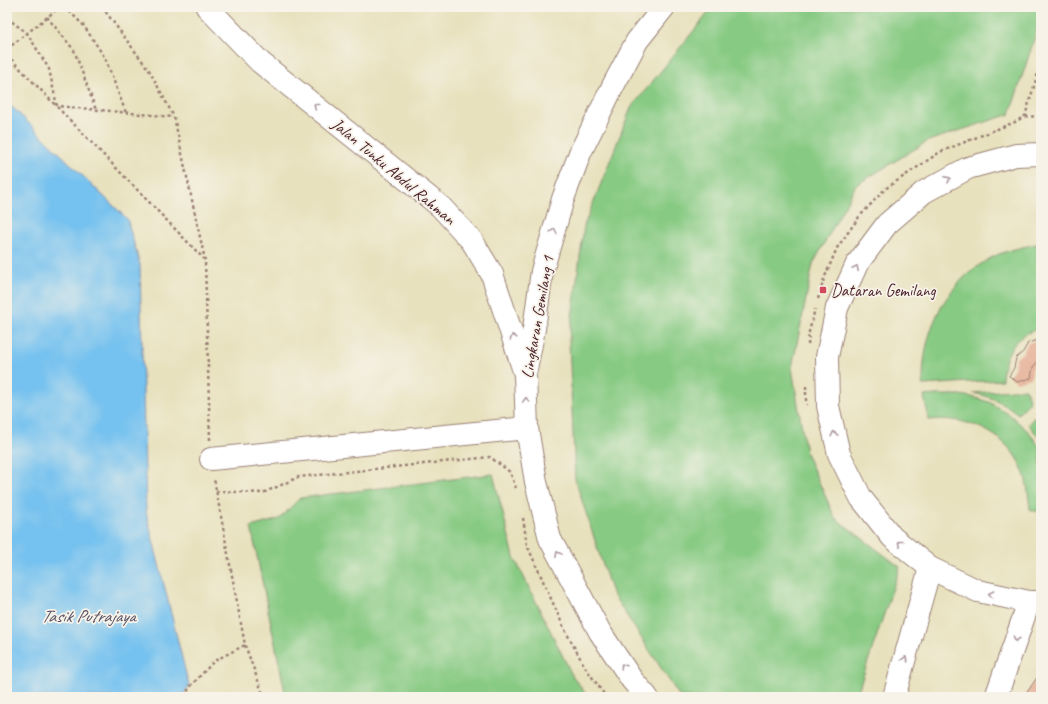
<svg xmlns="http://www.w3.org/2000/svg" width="1048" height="704" viewBox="0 0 1048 704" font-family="Caveat,sans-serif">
	<rect width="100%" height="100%" fill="#f7f3e8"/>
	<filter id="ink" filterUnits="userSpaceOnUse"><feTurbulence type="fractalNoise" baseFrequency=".025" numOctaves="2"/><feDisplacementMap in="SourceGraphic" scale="8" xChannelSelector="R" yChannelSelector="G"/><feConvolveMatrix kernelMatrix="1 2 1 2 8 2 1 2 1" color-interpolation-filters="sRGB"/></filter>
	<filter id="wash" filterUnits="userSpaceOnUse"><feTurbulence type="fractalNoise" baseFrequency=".012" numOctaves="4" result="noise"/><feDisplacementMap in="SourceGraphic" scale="16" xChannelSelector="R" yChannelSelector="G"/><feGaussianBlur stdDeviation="0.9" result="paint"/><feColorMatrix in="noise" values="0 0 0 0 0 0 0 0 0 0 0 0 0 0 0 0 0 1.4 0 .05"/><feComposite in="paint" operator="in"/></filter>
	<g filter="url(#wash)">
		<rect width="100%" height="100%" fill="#e8e1bd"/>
		<path fill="#87ca83" stroke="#687457" d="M713,7H1041V18L1010,114L928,141L856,185L813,264L792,368L806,453L835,518L900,567L856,697H680L612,593L575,479L569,340L584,226L631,108Z
			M1041,243V329C1015,332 1003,357 1002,380L923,385C922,334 942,286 989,259C1005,250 1023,247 1041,243Z
			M1026,389L1030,402L1018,414C1004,403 990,396 973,393Z
			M936,395H960L972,397L989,402L1010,415L1029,432L1041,449V512L1030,510C1029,500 1028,490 1026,480C1015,437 971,415 929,420L924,396Z
			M1040,411H1041V440L1028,424Z
			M493,474L514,557L572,675L588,697H286L251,527L279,519L300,498Z"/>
		<path fill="#75c1ef" stroke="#60708d" d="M7,102L127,219L140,265L146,512L189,686L182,697H7Z"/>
		<g id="blocks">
			<path fill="#e2a185" d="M1041,339V358L1033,367L1031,378L1017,382L1009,376L1014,368L1016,358L1023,352L1028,343Z
				M1038,676L1041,677V697H1024Z"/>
		</g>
	</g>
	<g filter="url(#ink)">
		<use href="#blocks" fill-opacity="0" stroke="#998074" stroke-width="1"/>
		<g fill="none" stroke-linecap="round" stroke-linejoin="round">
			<g stroke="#998074" stroke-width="24">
				<path id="minor" d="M207,7L260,62L441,207L472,241L492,274L525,374
					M1041,154L1016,155L968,168L924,192L887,224L857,264L837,308L827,357L828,406L839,454L861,498L892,537L930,568L978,591L1029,602H1041
					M211,459L527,428
					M894,697L930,568
					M996,697L1029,602"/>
			</g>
			<g stroke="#998074" stroke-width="24">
				<path id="major" d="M647,697L632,680L600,632L550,539L536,482L527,428L525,374L534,329L542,271L563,199L580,153L613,86L637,41L664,7"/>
			</g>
			<path stroke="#998074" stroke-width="2.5" stroke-dasharray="3 3" stroke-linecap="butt" d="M65,7L84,26L105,58L126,113
				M102,7L149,70L174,117L205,260
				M47,17L74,50L96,110
				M7,18L27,33L49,69L57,106L173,117
				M7,49L60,7
				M7,55L205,260L210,440
				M1025,116L1041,117
				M818,299L824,279L837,248L859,217L885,189L940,152L1015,122L1025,116L1041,63
				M808,345L809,332L815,309
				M806,386V400L807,405
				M216,491L263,493L299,477L490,457L510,472L516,488
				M523,518L527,545L565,630L585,667L606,697
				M245,645L264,697
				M185,697L189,688L214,661L245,645L214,479"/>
			<use href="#minor" stroke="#fff" stroke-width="22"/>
			<use href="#major" stroke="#fff" stroke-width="22"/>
		</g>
		<defs><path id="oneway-chevron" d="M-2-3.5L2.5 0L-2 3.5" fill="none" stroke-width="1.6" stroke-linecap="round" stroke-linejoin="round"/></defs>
		<g stroke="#ae9aa0">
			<use href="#oneway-chevron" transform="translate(316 106) rotate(-141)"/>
			<use href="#oneway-chevron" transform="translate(948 179) rotate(-28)"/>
			<use href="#oneway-chevron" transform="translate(554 231) rotate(-74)"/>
			<use href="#oneway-chevron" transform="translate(856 268) rotate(-63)"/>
			<use href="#oneway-chevron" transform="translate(513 337) rotate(-108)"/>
			<use href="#oneway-chevron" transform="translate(526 400) rotate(-92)"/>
			<use href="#oneway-chevron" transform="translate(834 434) rotate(-103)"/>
			<use href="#oneway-chevron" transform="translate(900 543) rotate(-141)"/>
			<use href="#oneway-chevron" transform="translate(558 554) rotate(-118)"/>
			<use href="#oneway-chevron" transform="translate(991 594) rotate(-167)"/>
			<use href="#oneway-chevron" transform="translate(1016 639) rotate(109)"/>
			<use href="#oneway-chevron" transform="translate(905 659) rotate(-74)"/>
			<use href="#oneway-chevron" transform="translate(623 666) rotate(-124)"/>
		</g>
	</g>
	<rect fill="#d1495b" stroke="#f7f3e8" stroke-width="1.5" x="819" y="286" width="8" height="8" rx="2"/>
	<g text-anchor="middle" stroke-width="3.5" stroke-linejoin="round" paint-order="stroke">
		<g font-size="17" fill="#4a1f2b" stroke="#f7f3e8">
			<text transform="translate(394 171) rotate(40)" y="6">Jalan Tunku Abdul Rahman</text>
			<text transform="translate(537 317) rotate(-80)" y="6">Lingkaran Gemilang 1</text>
		</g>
		<g font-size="17" fill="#4a1f2b" stroke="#f7f3e8" text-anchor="start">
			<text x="831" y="296">Dataran Gemilang</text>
		</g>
		<g font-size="18" font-style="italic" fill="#575066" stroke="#f7f3e8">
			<text x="88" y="622">Tasik Putrajaya</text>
		</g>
	</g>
	<rect width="1048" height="704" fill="none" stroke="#f7f3e8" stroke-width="24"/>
</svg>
